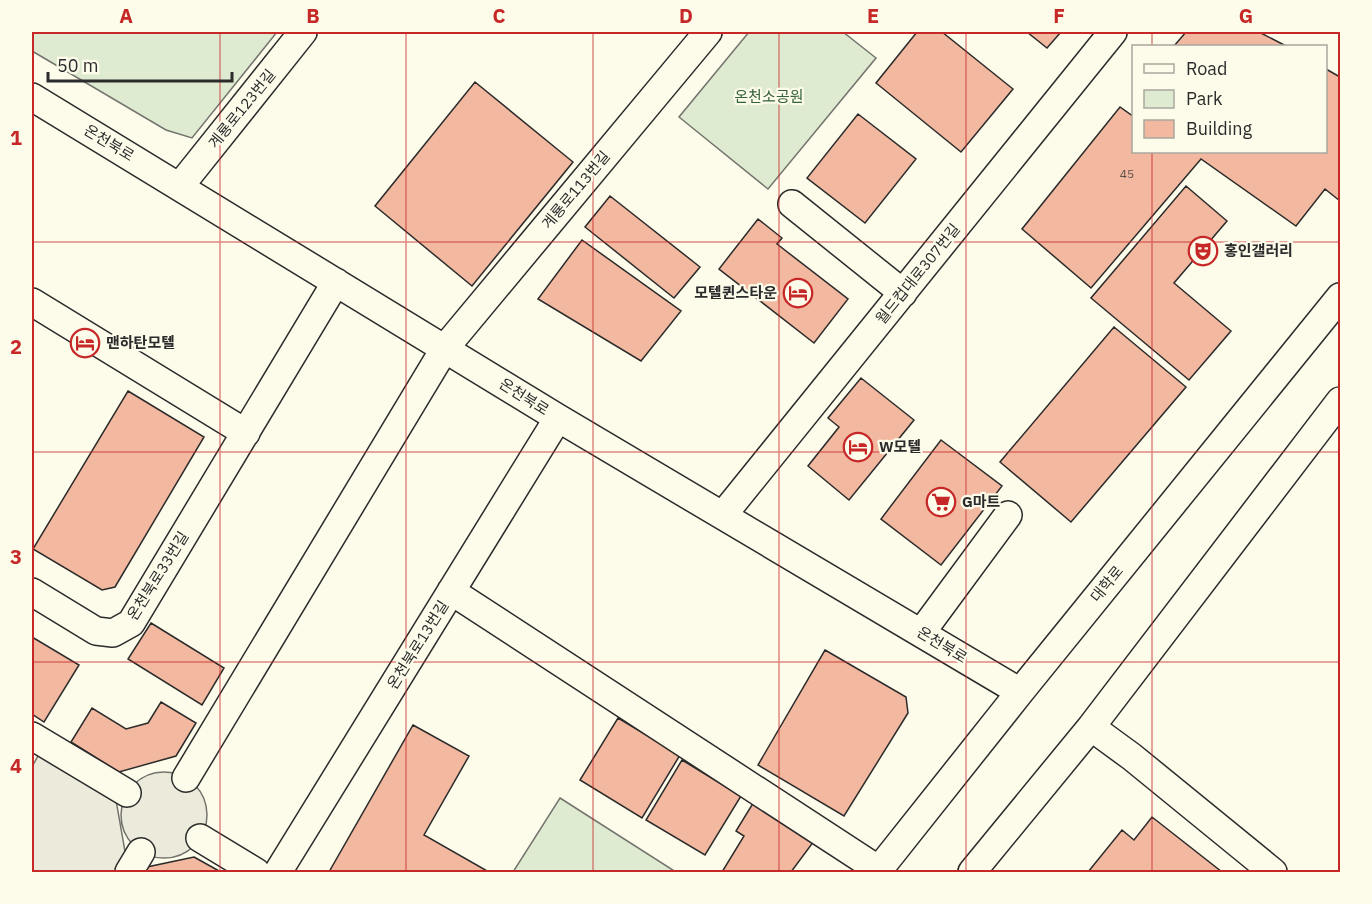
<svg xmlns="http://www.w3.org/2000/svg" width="1372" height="904" viewBox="0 0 1372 904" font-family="'IBM Plex Sans','Noto Sans KR',sans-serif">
	<rect width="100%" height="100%" fill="#fdfbea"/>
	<path fill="#deebd1" stroke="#74746e" stroke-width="1.5" d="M32,32H277L192,138L166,130L32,51Z
		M749,32H843L876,58L768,189L679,117Z
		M560,798L676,872H513Z"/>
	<path fill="#eceadb" stroke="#74746e" stroke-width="1.5" d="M39,754L116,800L126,857L117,872H32V767Z
		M121 815a43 43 0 1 1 86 0a43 43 0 1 1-86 0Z"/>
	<path fill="#f2b8a0" stroke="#2b2b2b" stroke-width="1.5" d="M917,32H942L1013,89L961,152L876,83Z
		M1027,32H1061L1047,48Z
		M1186,32H1259L1286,46H1174Z
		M1326,69L1340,77V201L1325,189L1296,226L1201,159L1091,288L1022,229L1120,107L1134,117V152H1326Z
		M475,82L573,162L472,286L375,206Z
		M858,114L916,159L865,223L807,178Z
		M1186,186L1227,221L1174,283L1231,331L1189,380L1091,298Z
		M610,196L700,267L674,298L585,227Z
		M758,219L782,238L777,244L848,299L814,343L719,269Z
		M582,240L681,311L641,361L538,299Z
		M1114,327L1186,387L1071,522L1000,462Z
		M861,378L914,420L849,500L808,466L839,427L828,418Z
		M128,391L204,437L115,587L102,590L33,549Z
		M941,440L1002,486L941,565L881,519Z
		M151,623L224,668L202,705L128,659Z
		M32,637L79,665L44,722L32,714Z
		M825,650L906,697L908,713L844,816L758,765Z
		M161,702L196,723L176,756L119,772L71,742L92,708L126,729L148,723Z
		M618,718L680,755L642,818L580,780Z
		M413,725L469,756L424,835L489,872H329Z
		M682,760L741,796L705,855L646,820Z
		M755,800L817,837L791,872H722L744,836L736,831Z
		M1152,817L1222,872H1088L1122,830L1134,840Z
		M194,857L221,872H144L147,867Z"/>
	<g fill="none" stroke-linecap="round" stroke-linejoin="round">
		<g stroke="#2b2b2b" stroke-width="30">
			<path id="minor" d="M32,97L558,418L1020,692
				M180,186L303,32
				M792,204L903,293
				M32,302L246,433
				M723,515L1113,32
				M451,591L879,870
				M32,592L96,631L113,633L131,623L336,282
				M921,633L1008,515
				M1091,727L1132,757L1273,872
				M32,736L127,793
				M186,778L445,348L708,32
				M200,838L256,872
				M129,872L141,852
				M278,872L558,418
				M877,872L1020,692L1340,297
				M972,872L1091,727L1340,401"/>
		</g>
		<use href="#minor" stroke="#fdfbea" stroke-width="27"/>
	</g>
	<path fill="none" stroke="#c62828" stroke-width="1.5" stroke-opacity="0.55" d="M220,32V872M406,32V872M593,32V872M779,32V872M966,32V872M1152,32V46M1152,152V872M32,242H1340M32,452H1340M32,662H1340"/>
	<defs>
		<g id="theatre-ring" transform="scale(1.5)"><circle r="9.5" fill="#fdfbea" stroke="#c62828" stroke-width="1.5"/><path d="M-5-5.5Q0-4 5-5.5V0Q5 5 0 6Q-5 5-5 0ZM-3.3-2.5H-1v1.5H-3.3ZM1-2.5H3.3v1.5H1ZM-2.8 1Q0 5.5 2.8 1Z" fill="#c62828"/></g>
		<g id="hotel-ring" transform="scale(1.5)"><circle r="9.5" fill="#fdfbea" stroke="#c62828" stroke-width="1.5"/><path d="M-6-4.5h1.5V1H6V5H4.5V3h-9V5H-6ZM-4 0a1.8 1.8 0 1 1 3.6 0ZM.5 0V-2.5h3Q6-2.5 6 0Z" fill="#c62828"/></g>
		<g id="supermarket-ring" transform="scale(1.5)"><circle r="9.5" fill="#fdfbea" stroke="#c62828" stroke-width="1.5"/><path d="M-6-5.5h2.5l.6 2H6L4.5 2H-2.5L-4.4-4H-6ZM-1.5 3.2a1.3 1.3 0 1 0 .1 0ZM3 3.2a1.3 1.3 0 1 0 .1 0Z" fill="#c62828"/></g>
	</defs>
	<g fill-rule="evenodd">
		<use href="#theatre-ring" x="1203" y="251"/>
		<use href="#hotel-ring" x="798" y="293"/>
		<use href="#hotel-ring" x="85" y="343"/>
		<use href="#hotel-ring" x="858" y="447"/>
		<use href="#supermarket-ring" x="941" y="502"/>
	</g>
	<g text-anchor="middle" stroke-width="4.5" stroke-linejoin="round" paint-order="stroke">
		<g font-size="12" fill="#5d4e48">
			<text x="1127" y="178">45</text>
		</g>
		<g font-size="15" fill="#34623c" stroke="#fdfbea">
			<text x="769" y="102">온천소공원</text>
		</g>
		<g font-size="15" fill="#2b2b2b" stroke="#fdfbea">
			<text transform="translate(242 109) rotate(-51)" y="5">계룡로123번길</text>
			<text transform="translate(109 143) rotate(31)" y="5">온천북로</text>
			<text transform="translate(576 190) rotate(-50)" y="5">계룡로113번길</text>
			<text transform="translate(918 274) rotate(-51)" y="5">월드컵대로307번길</text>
			<text transform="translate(524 397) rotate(32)" y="5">온천북로</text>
			<text transform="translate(158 576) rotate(-58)" y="5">온천북로33번길</text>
			<text transform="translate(1107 584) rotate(-51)" y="5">대학로</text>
			<text transform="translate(418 645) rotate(-58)" y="5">온천북로13번길</text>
			<text transform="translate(942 645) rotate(31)" y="5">온천북로</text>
		</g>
		<g font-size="15" font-weight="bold" fill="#2b2b2b" stroke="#fdfbea" text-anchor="start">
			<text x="1224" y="256">홍인갤러리</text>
			<text x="777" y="298" text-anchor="end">모텔퀸스타운</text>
			<text x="106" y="348">맨하탄모텔</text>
			<text x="879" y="452">W모텔</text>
			<text x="962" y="507">G마트</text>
		</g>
	</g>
	<rect width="1372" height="904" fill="none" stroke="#fdfbea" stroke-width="66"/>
	<rect x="1132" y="45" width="195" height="108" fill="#fdfbea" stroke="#a9a89e" stroke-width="1.5"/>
	<rect x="1144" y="64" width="30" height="9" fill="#fdfbea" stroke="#a9a89e" stroke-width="1.5"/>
	<text x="1186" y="75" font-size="18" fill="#2b2b2b">Road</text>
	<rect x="1144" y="90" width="30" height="18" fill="#deebd1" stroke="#a9a89e" stroke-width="1.5"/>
	<text x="1186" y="105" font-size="18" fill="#2b2b2b">Park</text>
	<rect x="1144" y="120" width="30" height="18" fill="#f2b8a0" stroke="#a9a89e" stroke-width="1.5"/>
	<text x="1186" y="135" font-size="18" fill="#2b2b2b">Building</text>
	<path d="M48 72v9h184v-9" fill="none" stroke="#2b2b2b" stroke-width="3"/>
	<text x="57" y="72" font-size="18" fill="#2b2b2b" stroke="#fdfbea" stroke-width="4.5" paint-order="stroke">50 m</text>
	<rect x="33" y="33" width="1306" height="838" fill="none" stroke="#c62828" stroke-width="2"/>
	<g font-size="20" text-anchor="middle" font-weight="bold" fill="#c62828">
		<text x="126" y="23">A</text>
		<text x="313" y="23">B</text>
		<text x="499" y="23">C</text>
		<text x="686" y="23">D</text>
		<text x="873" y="23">E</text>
		<text x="1059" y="23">F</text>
		<text x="1246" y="23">G</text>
		<text x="16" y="145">1</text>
		<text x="16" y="354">2</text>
		<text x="16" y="564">3</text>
		<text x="16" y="773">4</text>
	</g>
</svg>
